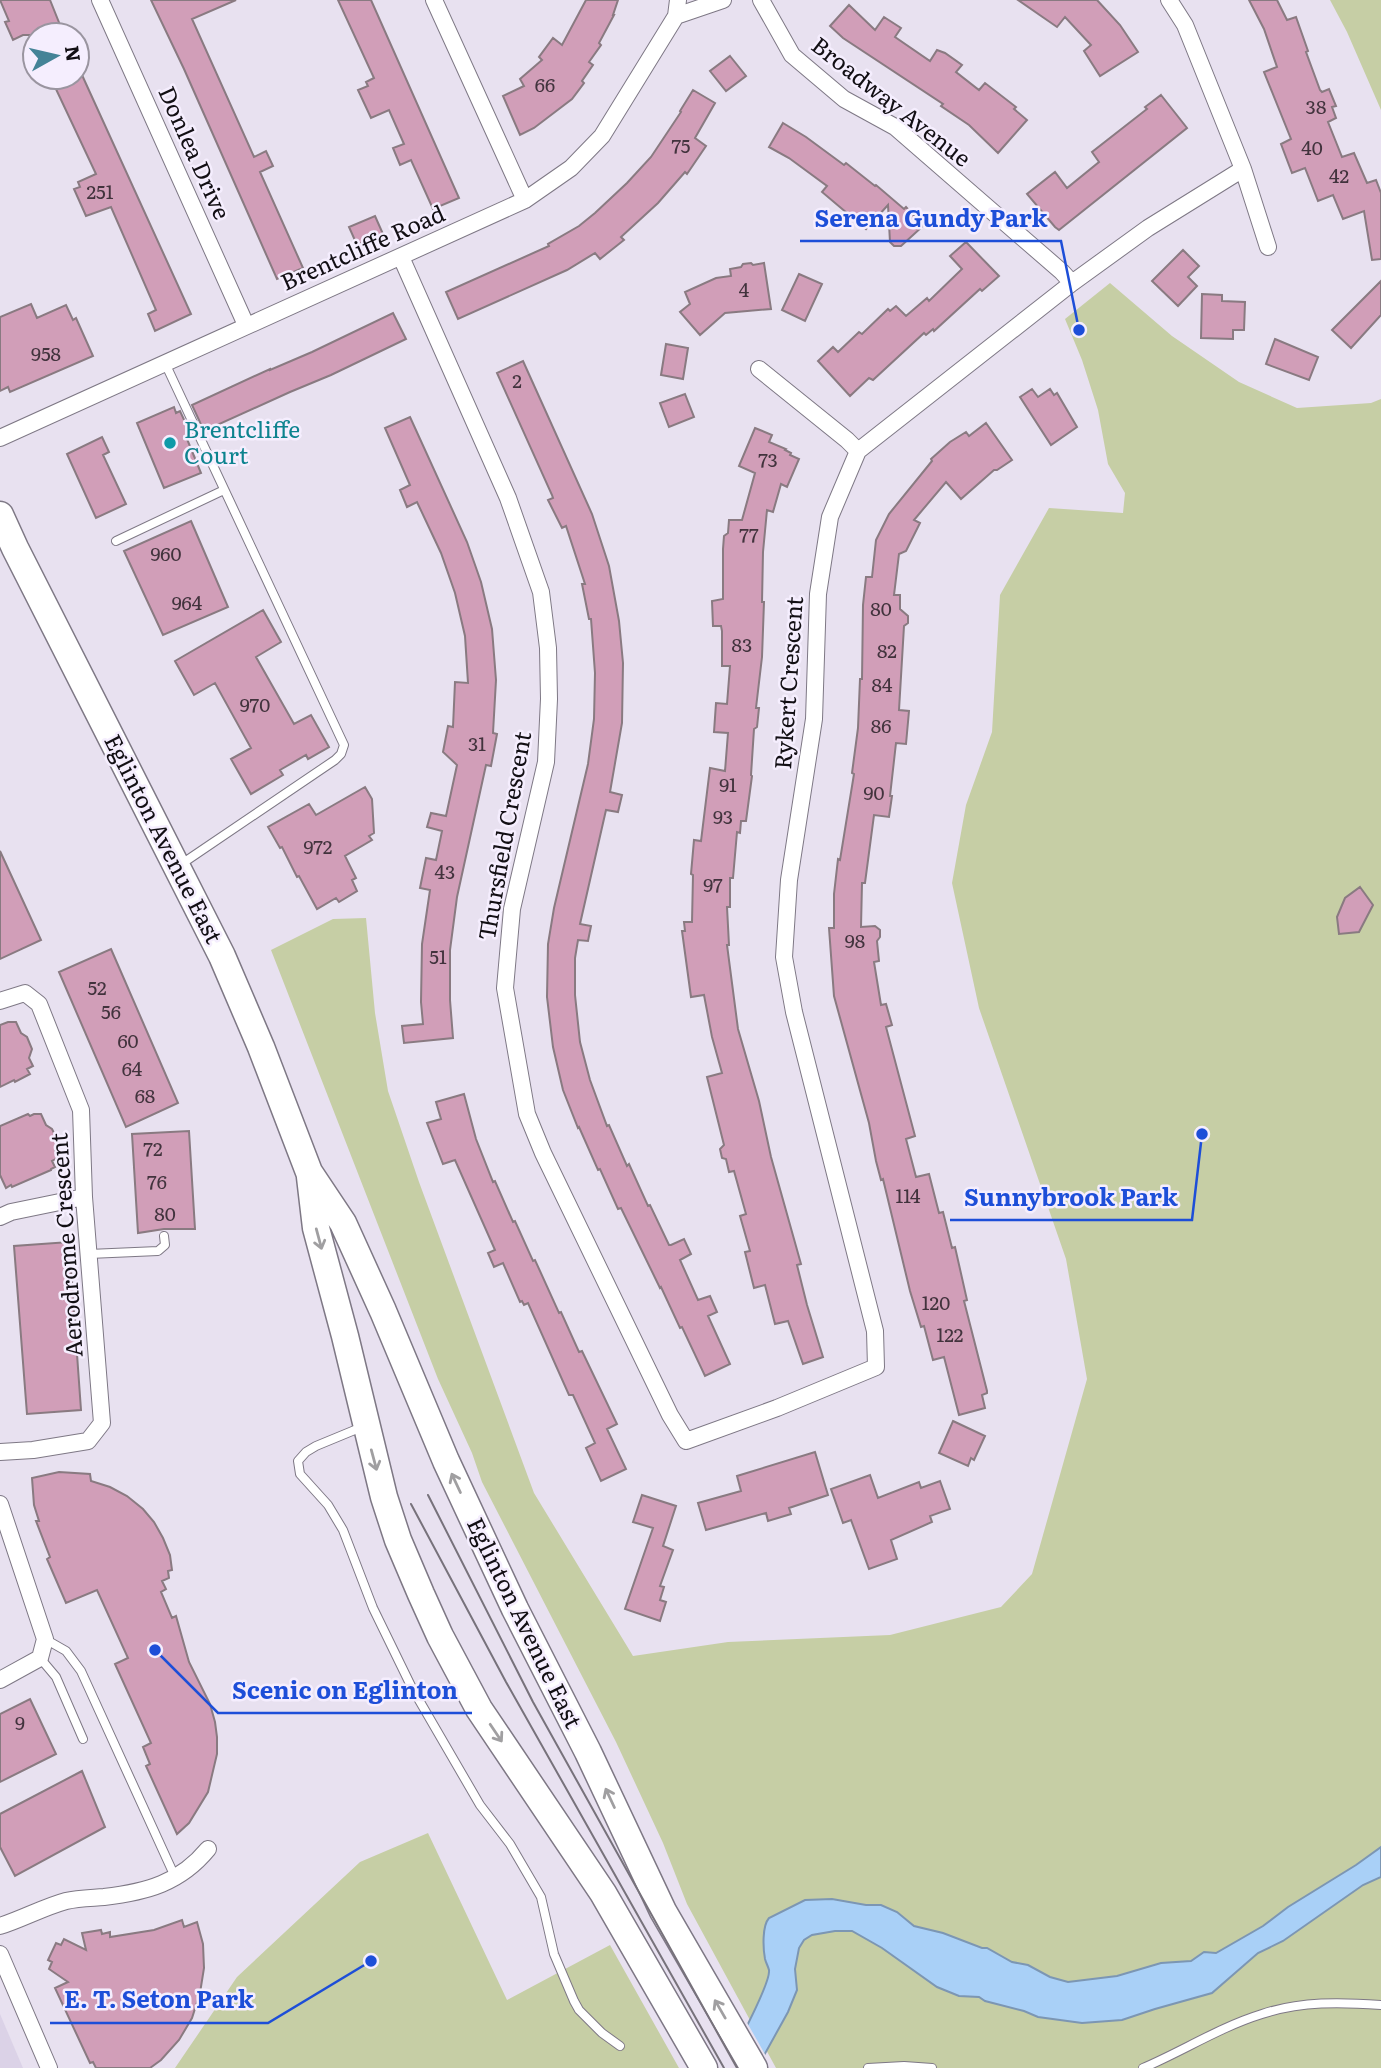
<svg xmlns="http://www.w3.org/2000/svg" width="1381" height="2068" viewBox="0 0 1381 2068" font-family="Literata,serif">
	<rect width="100%" height="100%" fill="#e8e1f0"/>
	<path fill="#dbd2e7" d="M0,2014L23,2068H0Z"/>
	<path fill="#c6cea5" d="M1330,0H1381V110L1347,32Z
		M1110,283L1172,336L1239,382L1297,408L1371,403L1381,399V2068H776L687,1904L663,1843L616,1742L482,1482L472,1453L438,1379L271,950L333,919L366,918L375,1013L388,1091L419,1182L534,1493L633,1656L728,1642L890,1635L1001,1607L1032,1574L1087,1379L1066,1259L979,1008L952,883L966,805L992,732L1000,595L1049,508L1123,513L1125,493L1108,464L1098,410L1082,360L1065,319Z
		M428,1833L507,2000L610,1945L679,2068H175L237,1977L360,1862Z"/>
	<path fill="#a9d0f7" stroke="#7c96b3" stroke-width="2" d="M1381,1847V1877L1363,1885L1283,1941L1258,1953L1212,1993L1155,2009L1122,2020L1082,2023L1038,2017L1024,2011L985,2001L979,1997L959,1996L937,1987L882,1948L852,1931H835L812,1935L804,1940L799,1948L795,1969L797,1990L788,2012L757,2068L730,2059C738,2043 771,1983 769,1970C768,1966 766,1963 765,1959C763,1948 762,1926 769,1918L805,1900L832,1899L866,1905H881L897,1912L914,1926L943,1933L982,1948H987L1012,1962L1028,1965L1050,1977L1068,1982L1117,1976L1161,1963L1191,1961L1204,1952L1216,1953L1263,1926L1288,1907L1356,1865Z"/>
	<path fill="#e8e1f0" d="M745,2019L766,2056L761,2068H710L712,2065L727,2057Z"/>
	<path fill="#d19eb8" stroke="#897a81" stroke-width="2" d="M0,0H50L64,35H23L13,40L5,22L9,21Z
		M151,0H236L192,19L254,157L266,151L273,166L260,172L303,268L277,279L184,69Z
		M338,0H371L459,198L433,209L411,160L400,165L393,148L404,144L389,110L371,118L358,90L368,86L366,82L374,78Z
		M586,0H618L613,15H614L599,43L601,45L589,62L593,65L582,81L584,83L572,99L534,128L520,135L503,96L524,86L520,79L542,60L539,57L553,38L562,45Z
		M1018,0H1097L1120,25L1138,52L1100,76L1084,51L1091,45L1065,17L1057,27Z
		M1249,0H1277L1287,20L1296,17L1308,51L1306,52L1320,90L1322,92L1329,89L1336,106L1332,107L1336,118L1328,122L1342,157L1354,153L1367,183L1376,180L1381,193V259L1372,260L1364,211L1343,219L1333,195L1318,201L1305,168L1292,173L1281,144L1291,139L1264,72L1277,67L1264,29Z
		M849,5L875,30L884,17L901,28L895,37L930,61L937,50L945,53L962,65L956,72L979,90L985,83L1016,107L1014,109L1027,120L998,153L969,125L941,106L943,104L843,38L830,26Z
		M730,56L746,76L726,91L710,71Z
		M82,75L191,314L155,331L148,314L156,310L111,207L86,216L74,189L80,187L78,182L96,174L55,87Z
		M693,90L715,103L695,138L706,146L687,174L685,172L658,203L621,237L624,240L600,259L595,253L567,270L458,319L446,292L549,246L548,244L579,226L595,213L627,183L651,157L681,112L680,111Z
		M1161,95L1187,128L1059,230L1055,227L1027,194L1055,172L1067,188L1099,162L1092,152L1147,109L1145,107Z
		M783,123L806,137L844,165L846,163L875,186L876,185L904,209L906,207L923,226L901,246H894L890,242L888,205L866,229L822,192L827,186L789,158L769,147Z
		M375,216L383,234L357,245L349,227Z
		M966,242L999,276L982,291L980,289L934,331L933,329L926,335L924,333L873,380L869,378L850,396L818,361L833,347L838,352L859,332L862,334L888,309L890,311L896,306L906,316L927,298L929,301L962,269L950,256Z
		M1183,250L1199,266L1188,277L1197,286L1178,306L1152,281Z
		M751,263L753,265L764,263L771,309L725,313L700,335L680,312L690,304L685,292L716,278L731,276L730,269L741,267L743,264Z
		M799,274L822,284L805,321L782,310Z
		M1381,281V315L1351,348L1332,330Z
		M1202,294L1222,295V301L1245,302L1244,330H1233V339L1201,338Z
		M31,304L37,318L66,305L73,320L76,318L93,356L10,392L8,387L0,391V317Z
		M393,313L406,339L331,375L290,392L204,431L192,405L270,369V370L312,352Z
		M1275,339L1318,357L1309,380L1266,364Z
		M666,344L688,348L683,379L661,375Z
		M523,361L592,514L609,566L619,621L623,663L622,723L610,792L622,795L618,812L606,810L580,924L591,926L588,941L578,940L575,958V995L580,1042L590,1080L607,1126L609,1125L627,1166L629,1164L648,1206L650,1205L669,1245H671L684,1239L691,1254L680,1260L698,1300L710,1296L717,1312L708,1316L730,1364L705,1376L682,1327L680,1328L661,1287L660,1288L621,1208L618,1209L600,1169L598,1170L579,1127L578,1128L563,1090L553,1047L547,997L548,944L554,908L588,764L594,719L595,673L591,619H589L582,584H585L566,526L562,528L548,500L553,498L552,495L497,373Z
		M1032,389L1038,397L1050,389L1054,395L1057,393L1077,427L1051,445L1020,397Z
		M685,394L694,417L669,427L660,403Z
		M174,407L176,413L180,411L192,437L187,439L201,473L164,488L137,423Z
		M410,417L467,542L481,582L492,629L496,680L493,733L497,734L491,766L486,765L457,897L450,950V1000L453,1038L404,1043L402,1026L423,1024L421,1002L422,944L430,890L420,888L426,858L436,860L442,831L427,827L431,813L446,816L457,765L443,752L448,726L453,727L455,682L468,683L465,636L455,593L441,553L417,502L407,507L400,490L410,485L385,428Z
		M986,423L1012,460L997,470H994L961,499L946,482L914,520L920,523L906,551L899,554L894,595H900V609L908,616V623L904,626L899,710L909,711L906,744L896,743L890,796H892L889,817L874,815L865,883H862L861,927L875,926L880,930V937L877,941L879,961L874,962L881,1005L886,1004L892,1025L886,1027L915,1136L906,1139L916,1177L929,1174L939,1213L943,1212L952,1248L955,1247L967,1300L964,1301L987,1391V1393L982,1395L985,1408L959,1415L944,1357L933,1360L924,1326L921,1327L910,1291L883,1179L881,1180L876,1161L869,1123L834,996L829,928H834V894L838,859L840,860L854,774L852,773L858,728L860,679H862L863,605L866,577H872L876,540L889,514L932,461L931,459L950,442L966,432L969,436Z
		M755,428L772,435L769,442L786,449L785,450L791,453L790,455L799,459L787,487L781,484L773,512L767,510L763,552L762,602H764L762,657L756,708H759L757,727L754,729L751,775L752,776L746,821H741L740,833L737,832L733,878H730V907H727L729,945H727L738,1029L759,1101L771,1157L801,1264L797,1265L807,1305L823,1357L803,1364L788,1321L775,1324L765,1285L754,1288L745,1252L750,1251L740,1216L746,1214L734,1171L729,1172L726,1159L722,1158L720,1149L724,1145L707,1077L722,1073L712,1037L704,995L691,997L682,931H685L684,922H692L693,875L691,874L694,840L701,841L710,768L725,771L728,733L714,732L716,703L727,704L730,666H722V631L721,626H713L712,601L723,599V549L724,536L728,533L729,520H742L755,473L739,466Z
		M102,437L109,452L103,455L126,504L96,518L67,454Z
		M191,521L228,607L163,635L124,551Z
		M263,610L281,642L256,657L294,724L311,715L329,747L308,759L306,755L280,770L283,775L251,794L231,759L251,748L215,683L194,695L175,661Z
		M365,787L372,799L374,833L369,836L372,840L345,856L356,878L352,880L357,891L339,902L336,898L317,909L299,876L297,877L282,847L280,848L268,827L309,804L316,815Z
		M0,851L41,940L0,959Z
		M1360,887L1373,905L1359,932L1339,934L1337,917L1345,898Z
		M111,949L178,1103L126,1127L59,972Z
		M8,1022H16L21,1033L27,1037L32,1049L29,1058L33,1066L27,1069L30,1074L15,1082L14,1080L0,1087V1025Z
		M464,1094L476,1139L493,1182L495,1181L513,1222L515,1221L533,1261L535,1260L559,1313L561,1312L579,1352L582,1351L617,1424L607,1429L626,1469L601,1481L586,1448L595,1443L573,1395H569L528,1303L524,1305L522,1301L520,1302L503,1263L494,1267L488,1253L495,1250L455,1160L443,1164L427,1123L441,1119L436,1102Z
		M28,1114L30,1116L34,1114H41L46,1125L52,1129L58,1141L55,1150L58,1158L52,1161L55,1167L51,1169V1170L12,1187L11,1185L6,1188L0,1175V1126Z
		M189,1131L195,1229H164L138,1233L132,1134Z
		M69,1242L81,1410L27,1414L14,1246Z
		M953,1421L985,1436L974,1460L971,1458L968,1466L939,1453Z
		M815,1452L828,1495L789,1508L791,1514L768,1521L766,1513L706,1530L698,1503L741,1491L737,1476Z
		M59,1472L90,1474L91,1481L110,1487L127,1496L143,1509L154,1522L163,1538L170,1555L172,1570L168,1571L169,1578L162,1581L166,1589L161,1592L172,1618L176,1616L189,1662L210,1704L215,1722L217,1737V1754L208,1792L189,1823L177,1834L146,1766L150,1764L143,1747L151,1743L115,1664L128,1658L97,1590L66,1603L47,1559L50,1557L36,1521H39L34,1505L32,1478Z
		M870,1475L878,1498L919,1482L921,1488L940,1481L950,1509L930,1516L932,1522L891,1540L897,1559L869,1569L851,1520L843,1523L831,1489Z
		M642,1495L676,1506L663,1546L673,1550L660,1586L664,1587L660,1600L666,1602L660,1621L625,1609L653,1528L633,1522Z
		M30,1699L56,1754L0,1782V1714Z
		M82,1771L105,1827L15,1876L0,1847V1814Z
		M182,1920L184,1927L197,1922L203,1944L204,1968L200,1993L192,2018L179,2040L161,2060L150,2068H96L93,2062L90,2063L55,1988L68,1982L49,1969L52,1962L48,1960L56,1943L61,1945L64,1939L86,1950L82,1933L101,1930L102,1934L110,1932V1937L154,1930Z"/>
	<g fill="none" stroke-linecap="round" stroke-linejoin="round">
		<g stroke="#7e7885" stroke-width="10">
			<path id="service" d="M165,363L344,745L341,754L335,760L180,865
				M116,541L224,490
				M89,1254L158,1251L165,1245L164,1236
				M362,1427L316,1446L306,1452L298,1461L300,1474L328,1505L343,1530L373,1608L412,1688L480,1805L510,1844L541,1897L554,1954L574,2001L579,2010L602,2033L620,2046
				M45,1639L66,1651L81,1671L176,1879
				M40,1658L56,1677L83,1739
				M868,2068L904,2066L932,2068
				M1143,2068C1183,2051 1220,2027 1262,2014C1301,2001 1341,2002 1381,2005"/>
		</g>
		<g stroke="#7e7885" stroke-width="18">
			<path id="minor" d="M100,0L246,325
				M434,0L525,200
				M761,0L792,55L844,99L895,127L1062,272L1072,283
				M1169,0L1185,25L1243,169L1268,247
				M676,16L723,0
				M401,257L508,498L541,592L548,648L549,699L546,762L512,909L505,988L527,1114L543,1153L670,1415L686,1441L777,1408L876,1367L875,1331L794,1012L784,957L789,880L814,719L818,594L830,517L858,451L1072,283L1148,228L1243,169
				M759,369L847,440L858,451
				M0,438L525,200L571,168L602,136L676,16L678,0
				M0,1001L25,993L39,1004L81,1110L84,1197L102,1423L88,1441L33,1450L0,1452
				M0,1217L11,1212L84,1197
				M0,1504L45,1639L40,1658L0,1680
				M0,1926C22,1919 44,1907 66,1901C78,1898 92,1898 104,1897C147,1892 180,1883 208,1849
				M0,1954L49,2068"/>
		</g>
		<g stroke="#7e7885" stroke-width="29">
			<path id="primary" d="M0,515L15,548L222,956L261,1047L309,1172L343,1223L383,1311L446,1461L515,1609L588,1752L663,1911L754,2068
				M310,1177L316,1228L345,1336L384,1497L398,1540L421,1594L440,1636L479,1709L603,1893L704,2068"/>
		</g>
		<use href="#service" stroke="#fff" stroke-width="8"/>
		<use href="#minor" stroke="#fff" stroke-width="16"/>
		<use href="#primary" stroke="#fff" stroke-width="26"/>
		<path stroke="#77727b" stroke-width="2" d="M428,1495L533,1702L737,2068
			M411,1504L506,1682L724,2068"/>
	</g>
	<defs><path id="oneway-shaft" d="M-6 0H5M1.5-3L5.5 0L1.5 3" fill="none" stroke-width="1.6" stroke-linecap="round" stroke-linejoin="round" transform="scale(1.75)"/></defs>
	<g stroke="#a09fa1">
		<use href="#oneway-shaft" transform="translate(319 1239) rotate(75)"/>
		<use href="#oneway-shaft" transform="translate(374 1460) rotate(75)"/>
		<use href="#oneway-shaft" transform="translate(456 1483) rotate(-115)"/>
		<use href="#oneway-shaft" transform="translate(496 1733) rotate(56)"/>
		<use href="#oneway-shaft" transform="translate(610 1798) rotate(-115)"/>
		<use href="#oneway-shaft" transform="translate(720 2009) rotate(-120)"/>
	</g>
	<circle fill="#0f9aa8" stroke="#f5eefe" stroke-width="2.5" cx="170" cy="443" r="7"/>
	<g text-anchor="middle" stroke-width="5" stroke-linejoin="round" paint-order="stroke">
		<g font-size="19" fill="#42333d">
			<text x="545" y="92">66</text>
			<text x="1316" y="114">38</text>
			<text x="681" y="153">75</text>
			<text x="1312" y="155">40</text>
			<text x="1339" y="183">42</text>
			<text x="100" y="199">251</text>
			<text x="744" y="297">4</text>
			<text x="46" y="361">958</text>
			<text x="517" y="388">2</text>
			<text x="768" y="467">73</text>
			<text x="749" y="542">77</text>
			<text x="166" y="561">960</text>
			<text x="187" y="610">964</text>
			<text x="881" y="616">80</text>
			<text x="742" y="652">83</text>
			<text x="887" y="658">82</text>
			<text x="882" y="692">84</text>
			<text x="255" y="712">970</text>
			<text x="881" y="733">86</text>
			<text x="477" y="751">31</text>
			<text x="728" y="792">91</text>
			<text x="874" y="800">90</text>
			<text x="723" y="824">93</text>
			<text x="318" y="854">972</text>
			<text x="445" y="879">43</text>
			<text x="713" y="892">97</text>
			<text x="855" y="948">98</text>
			<text x="438" y="964">51</text>
			<text x="97" y="995">52</text>
			<text x="111" y="1019">56</text>
			<text x="128" y="1048">60</text>
			<text x="132" y="1076">64</text>
			<text x="145" y="1103">68</text>
			<text x="153" y="1156">72</text>
			<text x="157" y="1189">76</text>
			<text x="908" y="1203">114</text>
			<text x="165" y="1221">80</text>
			<text x="936" y="1310">120</text>
			<text x="950" y="1342">122</text>
			<text x="20" y="1730">9</text>
		</g>
		<g font-size="23" fill="#120f14" stroke="#f5eefe">
			<text transform="translate(891 102) rotate(38)" y="8">Broadway Avenue</text>
			<text transform="translate(194 153) rotate(66)" y="8">Donlea Drive</text>
			<text transform="translate(363 248) rotate(-24)" y="8">Brentcliffe Road</text>
			<text transform="translate(789 683) rotate(-86)" y="8">Rykert Crescent</text>
			<text transform="translate(505 836) rotate(-80)" y="8">Thursfield Crescent</text>
			<text transform="translate(163 839) rotate(63)" y="8">Eglinton Avenue East</text>
			<text transform="translate(67 1245) rotate(-94)" y="8">Aerodrome Crescent</text>
			<text transform="translate(524 1623) rotate(64)" y="8">Eglinton Avenue East</text>
		</g>
		<g font-size="23" fill="#0d838f" stroke="#f5eefe" text-anchor="start">
			<text x="184" y="438">Brentcliffe<tspan x="184" dy="26">Court</tspan></text>
		</g>
	</g>
	<path fill="none" stroke="#1d4ed8" stroke-width="2.5" d="M1079 330L1061 241H800M1202 1134L1192 1220H950M155 1650L218 1713H472M371 1961L268 2023H50"/>
	<g fill="#1d4ed8" stroke="#f5eefe" stroke-width="2.5">
		<circle cx="1079" cy="330" r="7"/>
		<circle cx="1202" cy="1134" r="7"/>
		<circle cx="155" cy="1650" r="7"/>
		<circle cx="371" cy="1961" r="7"/>
	</g>
	<g font-size="24" text-anchor="middle" font-weight="bold" fill="#1d4ed8" stroke="#f5eefe" stroke-width="5" stroke-linejoin="round" paint-order="stroke">
		<text x="931" y="227">Serena Gundy Park</text>
		<text x="1071" y="1206">Sunnybrook Park</text>
		<text x="345" y="1699">Scenic on Eglinton</text>
		<text x="159" y="2008">E. T. Seton Park</text>
	</g>
	<g transform="translate(56 56) rotate(82)"><circle r="33" fill="#f5eefe" stroke="#9a95a0" stroke-width="2"/>
	<path d="M0-5L12 26L0 18L-12 26Z" fill="#448397"/>
	<text y="-10" font-size="19" font-weight="bold" text-anchor="middle" fill="#120f14">N</text>
	</g>
</svg>
